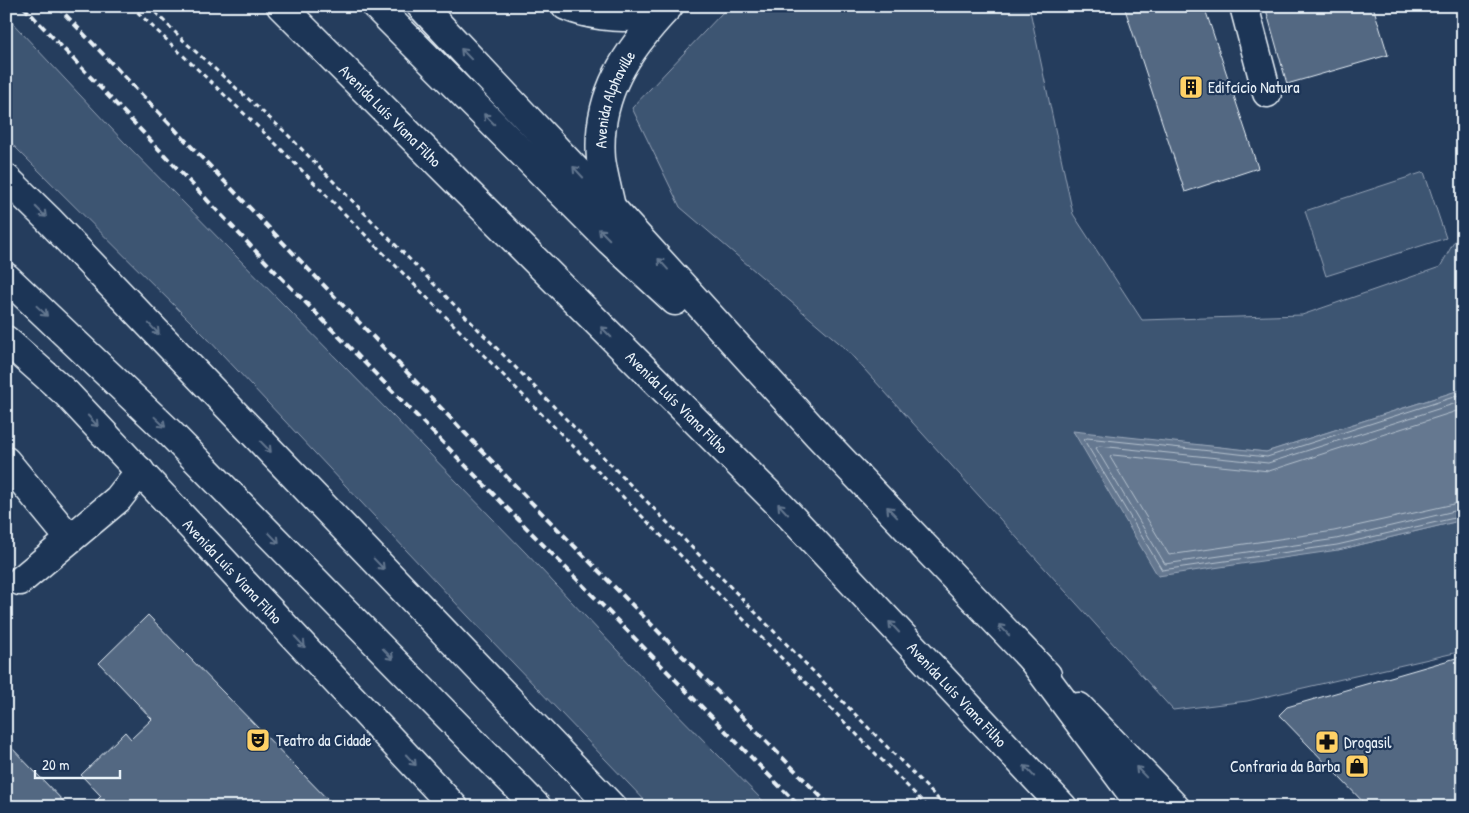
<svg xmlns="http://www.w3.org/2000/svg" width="1469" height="813" viewBox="0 0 1469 813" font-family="'Patrick Hand',sans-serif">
	<rect width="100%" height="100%" fill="#253d5d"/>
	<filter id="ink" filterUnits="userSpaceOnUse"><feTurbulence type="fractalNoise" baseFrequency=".02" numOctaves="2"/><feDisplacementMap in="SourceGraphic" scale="10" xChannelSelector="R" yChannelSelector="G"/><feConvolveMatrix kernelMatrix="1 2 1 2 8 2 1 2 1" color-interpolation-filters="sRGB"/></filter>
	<g filter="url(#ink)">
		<path fill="#3e5472" stroke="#93a2b5" d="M741,6H1029L1073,214L1142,320L1302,315L1440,267L1463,226V389L1266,452L1073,432L1338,550L1463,520V651L1247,701L1173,710L845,348L680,207L632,108L723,12Z
			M6,16L124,142L394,417L525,552L660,696L769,807H651L468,616L206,337L6,138Z
			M1424,172L1446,238L1326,276L1305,211Z"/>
		<path fill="#657890" stroke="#99a8ba" d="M1463,389V520L1338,550L1158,576L1073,431L1266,452Z"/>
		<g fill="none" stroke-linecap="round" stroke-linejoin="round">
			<path stroke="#b4c1ce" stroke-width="1" d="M1463,394L1267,457L1087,438L1084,440L1162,570L1337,545L1463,516
				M1463,401L1268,463L1099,446L1096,448L1165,564L1336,539L1463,509
				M1463,409L1269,471L1113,455L1110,457L1169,555L1334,531L1463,502"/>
		</g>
		<path fill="#536782" stroke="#e8f1f8" d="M1124,6H1204L1258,168L1185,192Z
			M1265,6H1373L1388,55L1287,84Z
			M148,615L335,807H90L101,796L81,775L125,732L131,739L152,719L99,663Z
			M1463,656V807H1368L1279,715L1287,707Z
			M6,742L69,807H6Z"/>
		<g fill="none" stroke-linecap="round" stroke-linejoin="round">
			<g stroke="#e8f1f8" stroke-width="31">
				<g id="minor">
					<path d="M566,6C587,15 616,19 639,16C647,15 656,10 664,6"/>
					<path d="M1244,6L1267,93"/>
					<path id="s1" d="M611,207C608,192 603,175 601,159C596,95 627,50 669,6"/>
					<path d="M6,461L70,539"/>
					<path d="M20,581L118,499L140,471"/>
				</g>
			</g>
			<g stroke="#e8f1f8" stroke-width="31">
				<g id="major">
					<path d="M376,6L610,241L675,301"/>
					<path d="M421,6L611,207L818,435L1047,675"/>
					<path id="s2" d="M6,340L67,394L454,807"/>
					<path d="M1079,707L1175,807"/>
				</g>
			</g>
			<g stroke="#e8f1f8" stroke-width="31">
				<g id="highway">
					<path id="s3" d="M281,6L778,503L1063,807"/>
					<path d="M6,178L48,219L612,807"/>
					<path d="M6,277L170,433L537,807"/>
					<path d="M1031,658L1142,807"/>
				</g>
			</g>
			<path stroke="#e8f1f8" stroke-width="3" stroke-dasharray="5 4" stroke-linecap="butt" d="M131,6L274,142L928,807
				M149,6L186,43L284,131L946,807"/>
			<use href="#minor" stroke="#1d3557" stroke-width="28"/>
			<use href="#major" stroke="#1d3557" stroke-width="28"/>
			<use href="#highway" stroke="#1d3557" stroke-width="28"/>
			<path stroke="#e8f1f8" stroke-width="4" stroke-dasharray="8 4" stroke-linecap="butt" d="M23,6L266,262L800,807
				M57,6L528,499L831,807"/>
		</g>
		<defs><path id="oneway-shaft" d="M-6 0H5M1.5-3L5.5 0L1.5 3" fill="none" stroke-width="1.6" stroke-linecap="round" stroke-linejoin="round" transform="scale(1.25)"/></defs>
		<g stroke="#64778f">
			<use href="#oneway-shaft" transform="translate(466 54) rotate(-134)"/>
			<use href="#oneway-shaft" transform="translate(489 119) rotate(-135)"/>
			<use href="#oneway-shaft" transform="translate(578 172) rotate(-133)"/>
			<use href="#oneway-shaft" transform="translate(41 212) rotate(45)"/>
			<use href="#oneway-shaft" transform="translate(604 234) rotate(-135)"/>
			<use href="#oneway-shaft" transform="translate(663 264) rotate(-132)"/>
			<use href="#oneway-shaft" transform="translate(42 311) rotate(43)"/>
			<use href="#oneway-shaft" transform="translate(154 329) rotate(46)"/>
			<use href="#oneway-shaft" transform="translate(606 332) rotate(-135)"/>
			<use href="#oneway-shaft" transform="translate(93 421) rotate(47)"/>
			<use href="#oneway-shaft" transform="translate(160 422) rotate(43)"/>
			<use href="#oneway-shaft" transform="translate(266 447) rotate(46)"/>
			<use href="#oneway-shaft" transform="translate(783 509) rotate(-133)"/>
			<use href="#oneway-shaft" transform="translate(892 512) rotate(-134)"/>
			<use href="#oneway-shaft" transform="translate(274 538) rotate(46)"/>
			<use href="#oneway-shaft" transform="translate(379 564) rotate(46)"/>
			<use href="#oneway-shaft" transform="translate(894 627) rotate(-133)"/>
			<use href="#oneway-shaft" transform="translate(1004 630) rotate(-134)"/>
			<use href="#oneway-shaft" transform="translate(300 642) rotate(47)"/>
			<use href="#oneway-shaft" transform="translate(388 654) rotate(46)"/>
			<use href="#oneway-shaft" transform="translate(411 760) rotate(47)"/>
			<use href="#oneway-shaft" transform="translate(1029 771) rotate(-133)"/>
			<use href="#oneway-shaft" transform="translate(1141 772) rotate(-134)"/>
		</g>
	</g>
	<defs>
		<g id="building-square" transform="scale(1.25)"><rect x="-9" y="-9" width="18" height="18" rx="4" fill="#ffd166" stroke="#1d3557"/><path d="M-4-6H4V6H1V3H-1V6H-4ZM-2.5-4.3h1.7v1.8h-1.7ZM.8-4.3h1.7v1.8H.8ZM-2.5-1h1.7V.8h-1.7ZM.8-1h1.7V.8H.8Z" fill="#111"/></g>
		<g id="theatre-square" transform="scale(1.25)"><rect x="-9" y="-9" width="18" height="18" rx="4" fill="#ffd166" stroke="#1d3557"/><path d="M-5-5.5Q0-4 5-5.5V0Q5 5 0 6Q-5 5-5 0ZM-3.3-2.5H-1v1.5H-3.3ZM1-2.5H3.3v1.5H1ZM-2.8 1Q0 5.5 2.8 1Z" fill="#111"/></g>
		<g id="pharmacy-square" transform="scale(1.25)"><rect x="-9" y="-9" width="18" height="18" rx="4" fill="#ffd166" stroke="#1d3557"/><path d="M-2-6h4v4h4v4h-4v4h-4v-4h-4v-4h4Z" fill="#111"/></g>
		<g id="shop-square" transform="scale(1.25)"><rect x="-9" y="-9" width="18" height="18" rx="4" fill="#ffd166" stroke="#1d3557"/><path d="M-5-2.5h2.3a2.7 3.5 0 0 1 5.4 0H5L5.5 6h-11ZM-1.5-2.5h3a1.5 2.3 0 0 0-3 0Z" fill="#111"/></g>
	</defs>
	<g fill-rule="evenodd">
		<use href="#building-square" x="1191" y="87"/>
		<use href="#theatre-square" x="258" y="740"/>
		<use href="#pharmacy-square" x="1327" y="742"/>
		<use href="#shop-square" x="1357" y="766"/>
	</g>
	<g text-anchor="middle" stroke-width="4.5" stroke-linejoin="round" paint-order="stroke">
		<g font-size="16" fill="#e8f1f8" stroke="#1d3557" text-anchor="start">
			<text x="1208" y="93">Edifcício Natura</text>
			<text x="276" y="746">Teatro da Cidade</text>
			<text x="1344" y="748">Drogasil</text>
			<text x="1340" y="772" text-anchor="end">Confraria da Barba</text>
		</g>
		<g font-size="16" fill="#e8f1f8" stroke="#1d3557">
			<text dy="6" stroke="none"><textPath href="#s1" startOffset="111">Avenida Alphaville</textPath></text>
			<text dy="6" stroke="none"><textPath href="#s3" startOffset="155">Avenida Luís Viana Filho</textPath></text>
			<text dy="6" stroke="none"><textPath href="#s3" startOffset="560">Avenida Luís Viana Filho</textPath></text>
			<text dy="6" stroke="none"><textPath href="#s2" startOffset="324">Avenida Luís Viana Filho</textPath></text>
			<text dy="6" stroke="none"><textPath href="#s3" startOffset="965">Avenida Luís Viana Filho</textPath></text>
		</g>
	</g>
	<rect width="1469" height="813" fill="none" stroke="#1d3557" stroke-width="25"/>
	<rect x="12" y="12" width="1444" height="788" fill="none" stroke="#e8f1f8" stroke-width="2" filter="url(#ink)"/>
	<path d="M35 770v8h85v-8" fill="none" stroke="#e8f1f8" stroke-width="2.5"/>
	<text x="42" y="770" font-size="15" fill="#e8f1f8" stroke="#1d3557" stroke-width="4" paint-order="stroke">20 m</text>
</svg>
